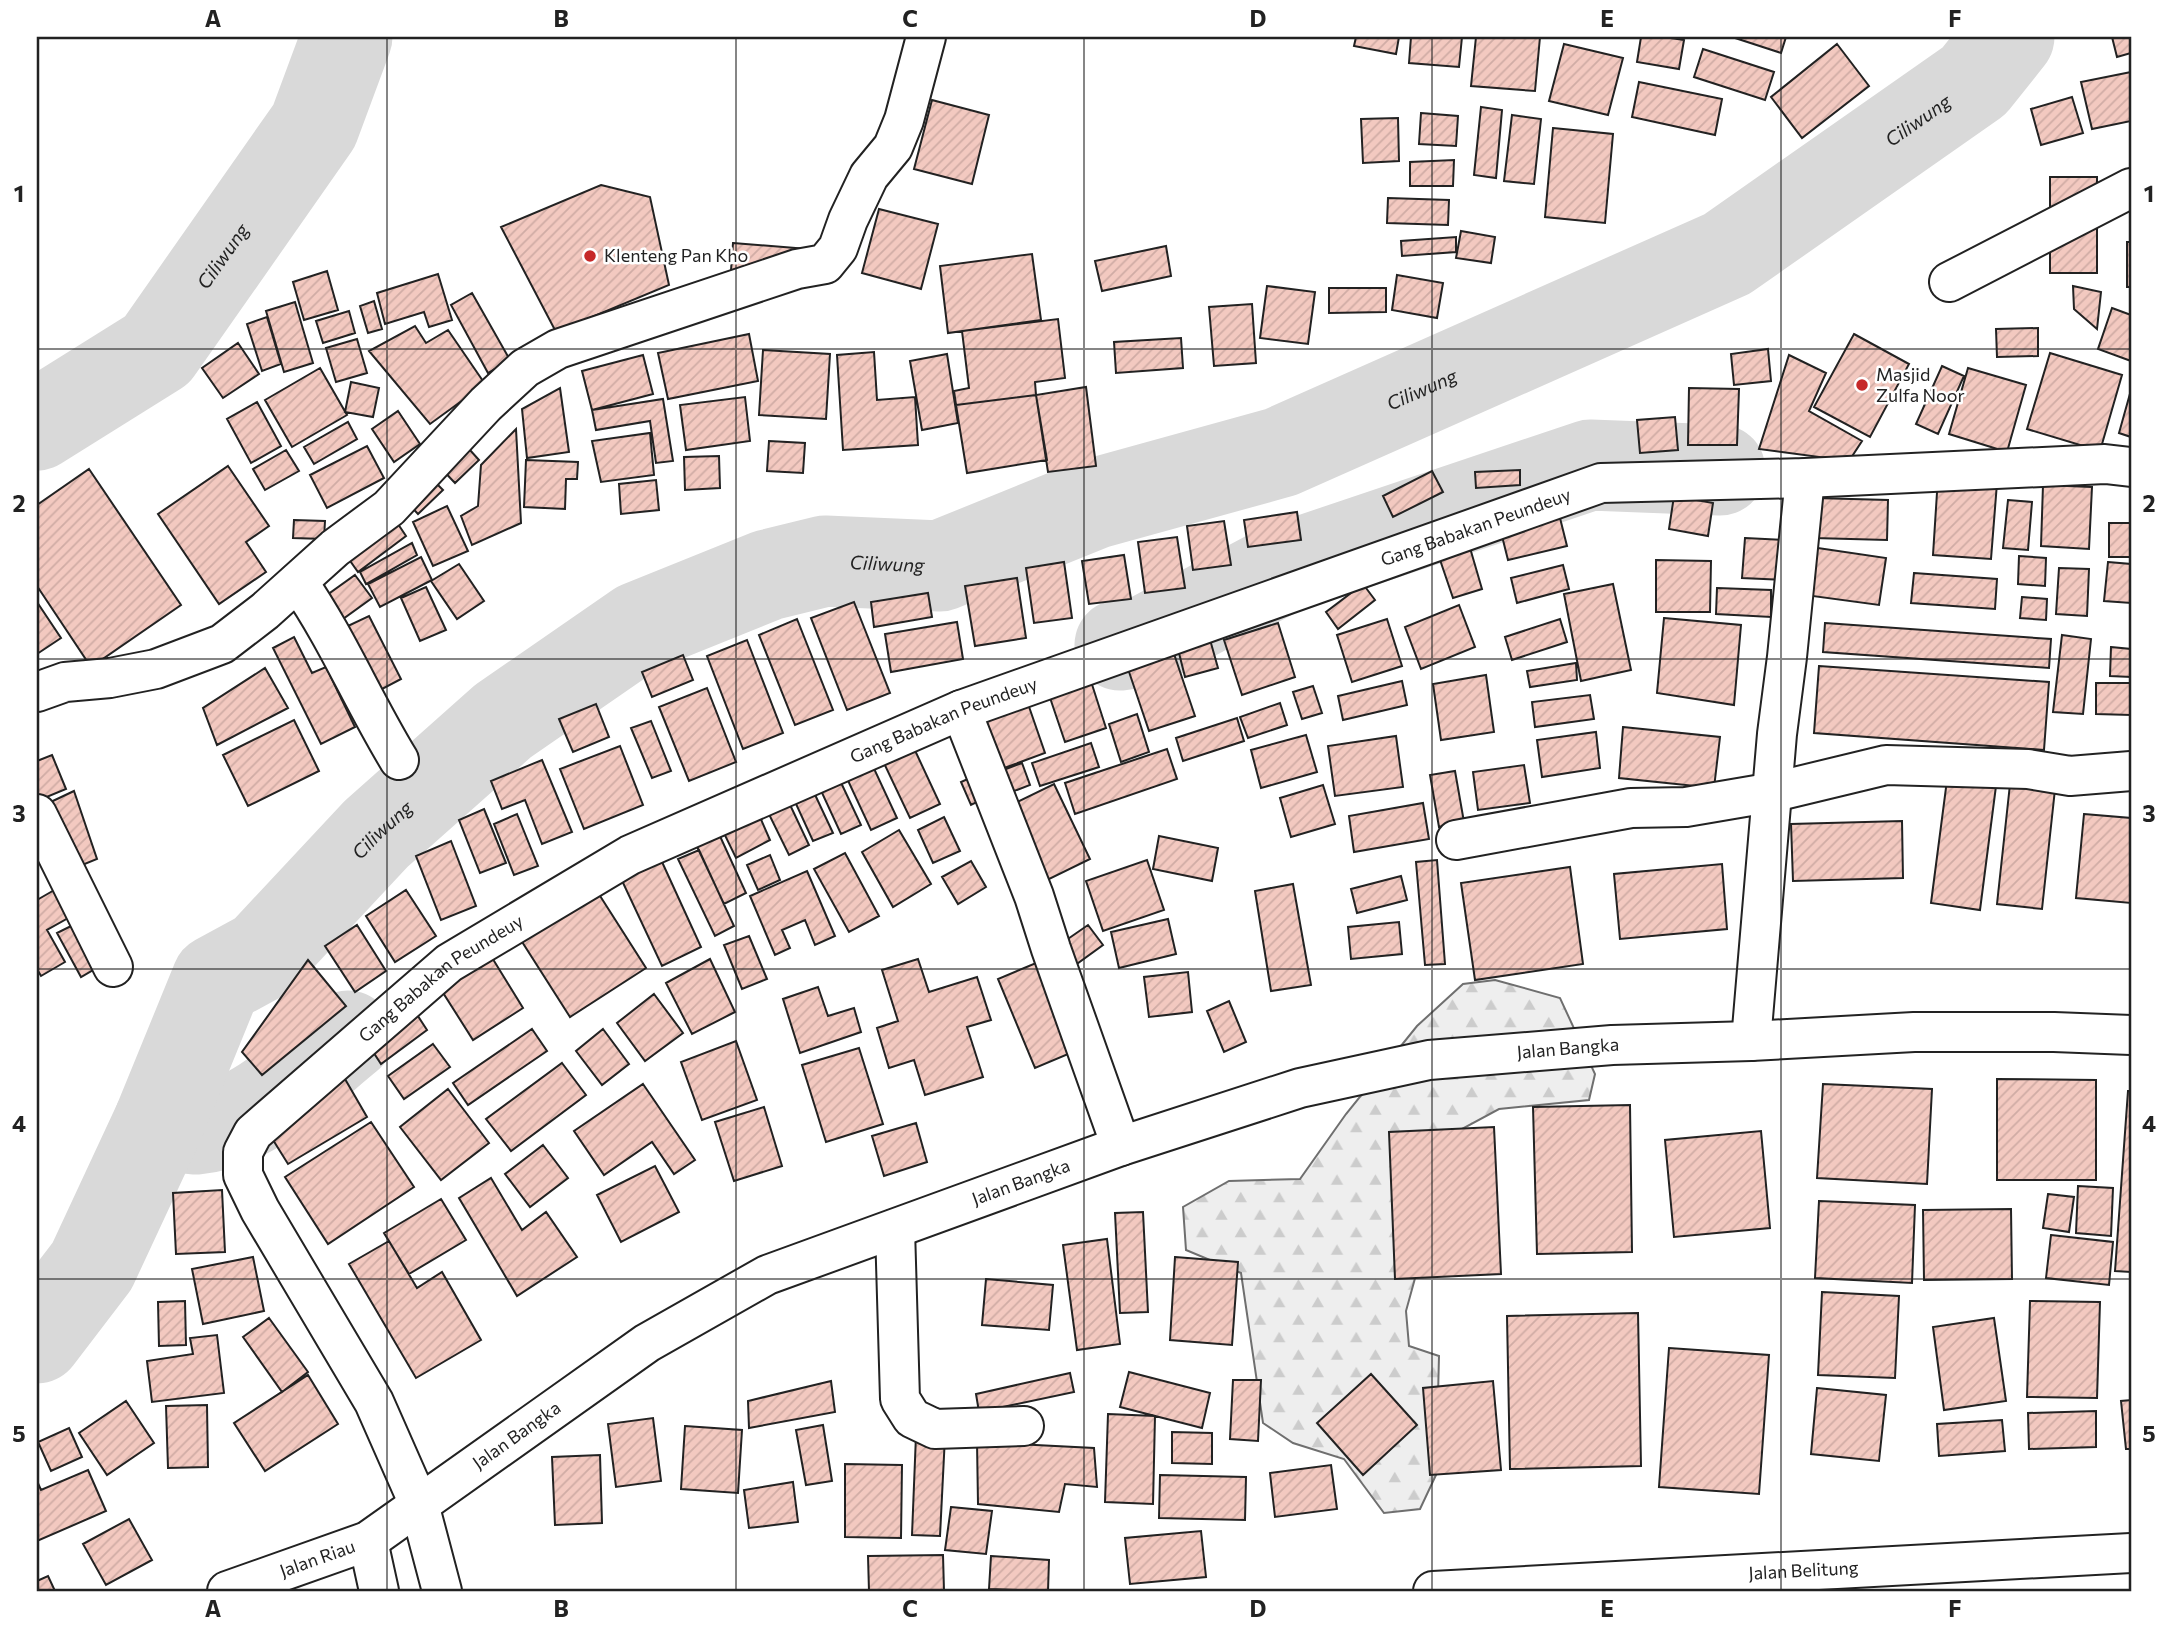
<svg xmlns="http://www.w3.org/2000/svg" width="2168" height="1628" viewBox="0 0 2168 1628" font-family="Commissioner,sans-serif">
	<defs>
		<pattern id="forest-firs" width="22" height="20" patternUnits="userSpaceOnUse" patternTransform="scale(1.75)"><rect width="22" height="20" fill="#eee"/><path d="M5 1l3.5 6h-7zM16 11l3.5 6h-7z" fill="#ccc"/></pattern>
		<pattern id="building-hatch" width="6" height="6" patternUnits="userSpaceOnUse" patternTransform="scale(1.75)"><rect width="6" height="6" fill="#f3c9c0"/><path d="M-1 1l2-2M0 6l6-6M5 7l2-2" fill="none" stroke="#d0aca5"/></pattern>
	</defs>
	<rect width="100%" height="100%" fill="#fff"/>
	<path fill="url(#forest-firs)" stroke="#6f6f6f" stroke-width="2" d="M1495,980L1560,998L1595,1074L1589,1100L1499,1109L1432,1145L1425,1242L1406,1311L1409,1346L1439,1356L1436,1475L1420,1509L1384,1513L1344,1459L1293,1443L1263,1423L1241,1273L1186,1250L1183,1207L1229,1181L1300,1179L1346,1114L1417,1026L1463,984Z"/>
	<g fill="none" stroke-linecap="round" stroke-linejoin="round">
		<g stroke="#d9d9d9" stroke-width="91">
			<path id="s1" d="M37,425L157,350L314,126L347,37"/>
			<path d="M1120,645L1146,641L1281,569L1590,465L1720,470"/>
			<path d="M159,1122C171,1125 185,1129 197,1129C253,1124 306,1070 348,1036"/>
			<path id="s2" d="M37,1338L92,1266L159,1122L217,980L263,955L376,834L503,721L639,627L768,575L825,561L940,566L1093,504L1281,452L1727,254L1974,81L2009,37"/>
		</g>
	</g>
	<path fill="url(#building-hatch)" stroke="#222" stroke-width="2" d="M1356,37H1399L1396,54L1354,46Z
		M1411,37H1462L1459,67L1409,63Z
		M1476,37H1540L1535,91L1471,86Z
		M1641,37H1664L1684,40L1679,69L1637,62Z
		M1732,37H1786L1781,53Z
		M2112,37H2131V53L2117,57Z
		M1564,44L1623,58L1608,115L1549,101Z
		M1837,44L1869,86L1802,138L1771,97Z
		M1703,49L1774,72L1765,100L1694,77Z
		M2131,72V121L2092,129L2081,82Z
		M1639,82L1722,99L1715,135L1632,117Z
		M2072,97L2083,133L2041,145L2031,109Z
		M932,100L989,115L972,184L914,169Z
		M1481,107L1502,110L1496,178L1474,175Z
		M1421,113L1458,116L1456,146L1419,144Z
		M1512,115L1541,119L1534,184L1504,181Z
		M1398,118L1399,161L1363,163L1361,119Z
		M1553,128L1613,134L1605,223L1545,217Z
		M1454,160L1453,186H1410V162Z
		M2050,177H2097V273H2050Z
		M601,185L650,197L669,285L556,332L501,227Z
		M1388,198L1449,200L1448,225L1387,223Z
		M879,209L938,224L921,289L862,273Z
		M1461,231L1495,237L1491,263L1456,258Z
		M1456,237V252L1402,256L1401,241Z
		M2127,242H2131V287H2127Z
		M733,243L808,249L730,284Z
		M1166,246L1171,276L1102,291L1095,261Z
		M1032,254L1041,320L948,333L940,266Z
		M327,271L338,310L304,320L293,282Z
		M438,274L452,320L429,327L424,312L385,324L377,293Z
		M1397,275L1443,283L1437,318L1392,310Z
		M1267,286L1315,292L1308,344L1260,338Z
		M2073,286L2101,292L2097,329L2074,309Z
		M1329,288H1386V312L1329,313Z
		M472,293L510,360L488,373L451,305Z
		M374,301L382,329L368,333L360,306Z
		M295,302L313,363L284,372L266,311Z
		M1252,304L1256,363L1214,366L1209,307Z
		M2112,308L2131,315V361L2098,349Z
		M349,311L355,333L323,343L316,321Z
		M267,317L281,364L262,371L247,324Z
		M1058,319L1065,378L1035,382L1036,395L956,405L954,391L969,388L962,331Z
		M415,326L426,343L448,330L485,384L430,424L369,351Z
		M2038,328V356L1997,357L1996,329Z
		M749,334L758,381L668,399L658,353Z
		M1854,334L1909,364L1870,437L1814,407Z
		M1181,338L1183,368L1116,373L1114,342Z
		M357,339L367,373L336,382L326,348Z
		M238,343L259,374L223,398L202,368Z
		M1768,349L1771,381L1734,385L1731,354Z
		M763,350L830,354L826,419L759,415Z
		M874,352L877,400L915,397L918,445L843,450L837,355Z
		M2050,353L2122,375L2100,451L2027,429Z
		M947,354L958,423L922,430L910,361Z
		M643,355L653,394L592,410L582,371Z
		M1789,355L1826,373L1809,411L1862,441L1849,461L1759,449Z
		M1942,366L1964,376L1938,434L1916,424Z
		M320,368L347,415L292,447L265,400Z
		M1968,368L2026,385L2007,452L1949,434Z
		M351,382L379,388L373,417L345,412Z
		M1086,387L1096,466L1048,472L1036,395Z
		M560,388L569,452L527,458L522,409Z
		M1689,388L1739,389L1737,445H1688Z
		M2131,390V437L2119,433Z
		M1036,395L1047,460L967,473L956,405Z
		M745,397L750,441L686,450L680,405Z
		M663,399L673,461L656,463L650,421L596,430L592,410Z
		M257,402L281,446L251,463L227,419Z
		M398,411L420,444L394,462L372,429Z
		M1675,417L1678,450L1640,453L1637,420Z
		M348,422L357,439L314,464L304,447Z
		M516,429L521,523L472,545L461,516L478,506L481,465Z
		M650,433L654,475L601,482L592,441Z
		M460,439L479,460L455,483L436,463Z
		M769,441L805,443L803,473L767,471Z
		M367,446L384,478L327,508L310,475Z
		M286,450L299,471L265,490L253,469Z
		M719,456L720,488L685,490L684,457Z
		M526,460L578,462L577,479H566L565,509L524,507Z
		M228,466L269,526L246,542L266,572L219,604L158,514Z
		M89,469L181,605L91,667L37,586V505Z
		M1520,470V485L1476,488L1475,472Z
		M1432,471L1443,492L1393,517L1383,496Z
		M429,476L443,490L418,514L405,500Z
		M1938,477L1997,483L1991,559L1933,555Z
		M656,480L659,510L621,514L619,484Z
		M2043,485L2092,487L2089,549L2041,546Z
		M1674,496L1713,503L1708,536L1669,529Z
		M1815,498L1888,500L1887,540L1814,538Z
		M2008,500L2032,502L2028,550L2003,548Z
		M447,506L468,551L433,566L413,522Z
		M390,512L406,536L358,572L341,548Z
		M1297,512L1301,540L1248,547L1244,520Z
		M1560,518L1567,546L1508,560L1501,532Z
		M294,520L325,521L324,539L293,538Z
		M1224,521L1231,565L1193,570L1187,526Z
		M2109,523H2131V557H2109Z
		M1177,537L1185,588L1145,593L1138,542Z
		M1745,538L1786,540L1784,580L1742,578Z
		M1468,541L1482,589L1453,598L1437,551Z
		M412,543L417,555L366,584L360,572Z
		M1811,547L1886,558L1879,605L1805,595Z
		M1124,555L1131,599L1089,604L1082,561Z
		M2019,556L2046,558L2045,586L2018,584Z
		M421,557L432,580L380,607L368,584Z
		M1656,560L1711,561L1710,612H1656Z
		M1064,562L1072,618L1034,623L1026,568Z
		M2108,562L2131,564V603L2104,601Z
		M459,564L484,601L457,619L431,581Z
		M1563,565L1569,589L1517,603L1511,578Z
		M2059,568L2089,569L2087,616L2056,614Z
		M1914,573L1997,579L1995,609L1911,603Z
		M355,575L372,598L336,624L320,600Z
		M1017,578L1026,638L975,646L965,586Z
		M1363,584L1375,600L1338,629L1326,612Z
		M1613,584L1631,670L1581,681L1564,594Z
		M426,587L446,630L420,641L401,598Z
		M1717,588L1771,590V617L1716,614Z
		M928,593L932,617L874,627L871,602Z
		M2022,597L2047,599L2046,620L2020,618Z
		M37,602L61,638L37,654Z
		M854,602L890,693L847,710L811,618Z
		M1459,605L1475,647L1421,669L1405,627Z
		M369,616L401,679L367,697L335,632Z
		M1664,618L1741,625L1734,705L1657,693Z
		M797,619L833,710L795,725L759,635Z
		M1387,619L1402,666L1352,682L1337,635Z
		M1560,619L1567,642L1512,660L1505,637Z
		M957,622L963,659L891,672L885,634Z
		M1278,623L1295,677L1242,695L1224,640Z
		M1825,623L2051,639L2049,668L1823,652Z
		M1207,629L1218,668L1185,677L1175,637Z
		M2062,635L2091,639L2083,714L2053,712Z
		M294,637L312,673L326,667L355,727L321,744L273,648Z
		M747,640L783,733L743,749L707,656Z
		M1171,645L1195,716L1149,731L1125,660Z
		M2111,647L2131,649V677L2110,676Z
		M683,655L693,680L652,697L642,672Z
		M1576,663L1577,680L1530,687L1527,671Z
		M1819,666L2049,682L2044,750L1814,733Z
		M265,668L288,708L217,745L203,708Z
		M1088,672L1106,728L1065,742L1046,686Z
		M1486,675L1494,732L1441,740L1433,684Z
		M1402,681L1407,705L1343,720L1338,696Z
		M2096,683H2131V715L2096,714Z
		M1313,686L1322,713L1302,719L1293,692Z
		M707,688L736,762L689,781L659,707Z
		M1590,695L1594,719L1535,727L1532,702Z
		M1026,698L1045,753L988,774L968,719Z
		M1280,703L1287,725L1248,738L1240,717Z
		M596,704L609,737L573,752L559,719Z
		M1137,714L1149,752L1121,762L1109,724Z
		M1237,718L1244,741L1183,761L1176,738Z
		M294,720L319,771L248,806L223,755Z
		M651,721L671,771L652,778L631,728Z
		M1623,727L1720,737L1714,788L1619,778Z
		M1596,732L1600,768L1542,777L1537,740Z
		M1306,735L1317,772L1261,788L1251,750Z
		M1396,736L1403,787L1335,796L1328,746Z
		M1091,743L1099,767L1040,786L1032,763Z
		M912,744L940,804L910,818L882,759Z
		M620,746L643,805L584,829L560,769Z
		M1167,749L1177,779L1075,814L1065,783Z
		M52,755L66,789L37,801V761Z
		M542,760L572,832L542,844L525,800L502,809L491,781Z
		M870,760L897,818L871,830L844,772Z
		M1022,763L1030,785L1001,796L993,774Z
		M1524,765L1530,803L1478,810L1473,772Z
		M1455,771L1464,822L1439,827L1430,775Z
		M836,772L861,825L841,834L817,782Z
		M983,772L993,794L971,805L961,782Z
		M2011,775L2056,780L2042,909L1997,904Z
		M1947,780L1996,786L1980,910L1931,903Z
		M810,784L833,833L813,841L791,793Z
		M1054,784L1090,859L1039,884L1003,809Z
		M1323,785L1335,824L1291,837L1280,798Z
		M74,791L97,859L70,870L40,807Z
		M784,792L809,845L789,855L763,802Z
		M1423,803L1429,839L1354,852L1349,816Z
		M756,808L770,840L736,858L720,825Z
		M484,809L506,863L480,873L459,820Z
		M517,814L538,866L514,875L494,824Z
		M2084,814L2131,818V903L2076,898Z
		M944,817L960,851L933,863L918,830Z
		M1902,821L1903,878L1793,881L1791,824Z
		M714,823L746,893L724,904L691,834Z
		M899,830L931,884L893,907L862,852Z
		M1159,836L1218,848L1212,881L1153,869Z
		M451,841L476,906L441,920L416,856Z
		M699,850L734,926L715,936L678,859Z
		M657,851L701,947L662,966L617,870Z
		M845,853L879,916L849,932L814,869Z
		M770,855L780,880L758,890L747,865Z
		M1147,860L1164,910L1103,931L1086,881Z
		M1437,860L1445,964L1425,965L1416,862Z
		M971,861L986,887L958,904L942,877Z
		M1722,864L1727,929L1620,939L1614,874Z
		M1570,867L1583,964L1475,980L1461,883Z
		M807,871L835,936L815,945L805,920L782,930L790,948L775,955L750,896Z
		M1401,876L1407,900L1357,913L1351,889Z
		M1293,884L1311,985L1271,991L1255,891Z
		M63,885L79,912L47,930L65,962L41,976L37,969V900Z
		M595,888L646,968L570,1017L519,937Z
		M406,890L436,936L395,962L366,916Z
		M1168,919L1176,954L1119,968L1111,932Z
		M83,920L107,962L81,977L57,933Z
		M1399,922L1402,954L1351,959L1348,927Z
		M357,925L386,971L355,992L325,946Z
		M1088,925L1103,945L1067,971L1052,950Z
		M749,936L767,979L742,989L724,945Z
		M491,956L523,1008L473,1040L440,988Z
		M710,959L735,1012L692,1034L666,983Z
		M918,959L929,992L977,977L991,1020L967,1027L983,1077L925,1095L914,1060L889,1068L877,1028L898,1021L882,970Z
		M308,960L346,1006L262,1075L242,1052Z
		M1036,963L1073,1052L1035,1068L998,979Z
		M1188,972L1192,1012L1149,1017L1144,977Z
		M818,987L828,1016L854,1008L861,1032L800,1053L783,999Z
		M654,994L683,1033L645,1061L617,1023Z
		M1229,1001L1246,1042L1224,1052L1207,1011Z
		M414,1010L427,1030L381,1064L368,1044Z
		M532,1029L547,1051L468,1105L453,1083Z
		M603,1029L629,1064L602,1085L576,1051Z
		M736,1041L757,1100L702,1120L681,1062Z
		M433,1044L450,1067L404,1099L388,1076Z
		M859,1048L883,1124L826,1142L802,1065Z
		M562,1063L586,1095L511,1151L486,1119Z
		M345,1079L367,1117L288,1164L265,1127Z
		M1997,1079L2096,1080V1180H1997Z
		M643,1084L695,1160L674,1174L652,1142L604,1175L574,1131Z
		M1823,1084L1932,1089L1927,1184L1817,1178Z
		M448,1089L489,1143L441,1180L400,1127Z
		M2128,1091H2131V1272L2115,1271Z
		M1630,1105L1632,1252L1537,1254L1533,1107Z
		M764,1107L782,1166L734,1181L715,1122Z
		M371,1122L414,1187L328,1244L285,1177Z
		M916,1123L927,1162L884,1176L872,1136Z
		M1494,1127L1501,1274L1395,1279L1389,1132Z
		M1761,1131L1770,1228L1674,1237L1665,1140Z
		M543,1145L568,1178L530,1207L505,1174Z
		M655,1166L679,1212L621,1242L597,1195Z
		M491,1178L522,1230L546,1212L577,1257L517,1296L459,1198Z
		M2078,1186L2113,1188L2111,1236L2076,1233Z
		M222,1190L225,1252L176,1254L173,1193Z
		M2048,1194L2074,1197L2069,1232L2043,1228Z
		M441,1199L466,1240L409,1274L384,1233Z
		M1819,1201L1915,1205L1912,1283L1815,1278Z
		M2011,1209L2012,1279L1924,1280L1923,1210Z
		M1143,1212L1148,1312L1120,1313L1115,1213Z
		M2051,1235L2113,1242L2109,1285L2046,1278Z
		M1107,1239L1120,1344L1077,1350L1063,1245Z
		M389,1241L417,1288L442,1272L481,1340L416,1378L349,1264Z
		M253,1257L264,1311L203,1324L192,1269Z
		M1175,1257L1238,1262L1232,1345L1170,1340Z
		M986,1279L1053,1285L1049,1330L982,1325Z
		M1822,1292L1899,1296L1895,1378L1818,1375Z
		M185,1301L186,1345L159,1346L158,1302Z
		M2030,1301L2100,1302L2097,1398L2027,1397Z
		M1638,1313L1641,1466L1510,1469L1507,1316Z
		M269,1318L308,1372L282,1392L243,1337Z
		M1994,1318L2006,1401L1944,1410L1933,1327Z
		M217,1335L224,1393L152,1402L147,1361L193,1354L190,1338Z
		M1669,1348L1769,1355L1759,1494L1659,1487Z
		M1129,1372L1210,1393L1202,1428L1120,1407Z
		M1070,1373L1074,1392L979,1412L976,1394Z
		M1371,1374L1417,1425L1363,1475L1317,1423Z
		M308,1375L338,1424L265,1471L234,1423Z
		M1233,1380H1261L1258,1441L1230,1439Z
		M831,1381L835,1412L749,1428L748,1401Z
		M1493,1381L1501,1470L1430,1475L1423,1388Z
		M1817,1388L1886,1395L1879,1461L1811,1454Z
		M2131,1400V1449H2126L2121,1401Z
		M126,1401L154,1443L107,1475L79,1433Z
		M207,1405L208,1467L168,1468L166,1406Z
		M2096,1411V1447L2029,1449L2028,1413Z
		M1108,1414L1155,1416L1153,1504L1105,1502Z
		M653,1418L661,1481L616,1487L608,1424Z
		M2002,1420L2005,1451L1939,1456L1937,1424Z
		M823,1425L832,1481L806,1485L796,1430Z
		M685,1426L742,1430L738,1493L681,1489Z
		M69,1428L82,1457L51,1471L38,1442Z
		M1172,1432L1212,1433V1464L1172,1463Z
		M916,1435L945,1436L940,1536L912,1535Z
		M977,1442L1094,1448L1097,1487L1065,1484L1059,1512L978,1504Z
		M600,1455L602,1523L555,1525L552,1457Z
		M845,1464L902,1465L901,1538L845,1537Z
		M1331,1465L1337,1509L1275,1517L1270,1473Z
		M88,1470L106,1511L37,1541V1481L41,1490Z
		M1160,1475L1246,1477L1245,1520L1159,1518Z
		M793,1482L798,1522L749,1528L744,1490Z
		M951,1507L992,1511L986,1554L945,1550Z
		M129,1519L152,1560L106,1585L83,1544Z
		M1201,1531L1206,1577L1130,1584L1125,1538Z
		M943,1555L944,1591H869L868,1556Z
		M991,1556L1049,1560L1048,1591L989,1589Z
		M48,1576L55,1591H37V1581Z"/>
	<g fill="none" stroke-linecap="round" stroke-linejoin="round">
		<g stroke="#222" stroke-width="42">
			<g id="minor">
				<path d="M1949,282L2131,188"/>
				<path d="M298,582C337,638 363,701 399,760"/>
				<path d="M37,692L65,682L110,678L156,669L222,644L265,611L335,548L389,508L486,404L525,368L558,349L797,269L825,264L838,248L848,220L869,176L893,147L904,120L926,37"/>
				<path d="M961,710L1034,896L1051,949L1121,1146"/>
				<path d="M37,814L113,967"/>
				<path d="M1456,840L1631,808L1686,807L1774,792L1886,765L2028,769L2070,776L2131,771"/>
				<path d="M1751,1041L1777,734L1787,657L1805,478"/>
				<path d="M895,1229L900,1399L912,1418L935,1429L1024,1426"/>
				<path d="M368,1541L379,1591"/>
				<path id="s3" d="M227,1591L368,1541L647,1343L767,1275L1121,1146L1300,1088L1429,1060L1612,1045L1751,1041L1914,1032H2054L2131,1035"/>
				<path id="s4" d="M442,1591L419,1504L374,1402L260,1210L243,1175V1152L253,1133L449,963L630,855L961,710L1601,483L1805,478L2105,464L2131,467"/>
				<path id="s5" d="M1433,1591L2131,1553"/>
			</g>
		</g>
		<use href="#minor" stroke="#fff" stroke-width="38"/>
	</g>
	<path fill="none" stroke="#222" stroke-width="2" stroke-opacity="0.55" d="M387,37V1591M736,37V1591M1084,37V1591M1432,37V1591M1781,37V1591M37,349H2131M37,659H2131M37,969H2131M37,1279H2131"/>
	<g fill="#c62828" stroke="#fff" stroke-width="2.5">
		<circle cx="590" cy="256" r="7"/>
		<circle cx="1862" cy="385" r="7"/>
	</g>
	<g text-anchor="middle" stroke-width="5" stroke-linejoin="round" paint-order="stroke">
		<g font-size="18" fill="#222" stroke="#fff" text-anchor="start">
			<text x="604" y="262">Klenteng Pan Kho</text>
			<text x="1876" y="381">Masjid<tspan x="1876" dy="21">Zulfa Noor</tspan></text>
		</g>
		<g font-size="18" fill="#222" stroke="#fff">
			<text dy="6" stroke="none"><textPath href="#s4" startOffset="1886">Gang Babakan Peundeuy</textPath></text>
			<text dy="6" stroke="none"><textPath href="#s4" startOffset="1320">Gang Babakan Peundeuy</textPath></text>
			<text dy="6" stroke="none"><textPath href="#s4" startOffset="752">Gang Babakan Peundeuy</textPath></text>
			<text dy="6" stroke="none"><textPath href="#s3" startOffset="1466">Jalan Bangka</textPath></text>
			<text dy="6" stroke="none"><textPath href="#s3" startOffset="900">Jalan Bangka</textPath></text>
			<text dy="6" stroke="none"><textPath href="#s3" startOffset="332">Jalan Bangka</textPath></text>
			<text dy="6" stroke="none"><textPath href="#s3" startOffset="96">Jalan Riau</textPath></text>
			<text dy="6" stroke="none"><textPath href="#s5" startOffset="371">Jalan Belitung</textPath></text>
		</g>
		<g font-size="19" font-style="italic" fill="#222" stroke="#fff">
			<text dy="7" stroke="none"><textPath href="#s2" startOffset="2350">Ciliwung</textPath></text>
			<text dy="7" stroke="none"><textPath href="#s1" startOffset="256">Ciliwung</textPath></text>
			<text dy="7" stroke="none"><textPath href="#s2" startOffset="1783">Ciliwung</textPath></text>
			<text dy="7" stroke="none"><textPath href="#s2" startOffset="1216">Ciliwung</textPath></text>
			<text dy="7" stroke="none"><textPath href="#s2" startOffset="628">Ciliwung</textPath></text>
		</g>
	</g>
	<rect width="2168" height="1628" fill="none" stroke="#ffffff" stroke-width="77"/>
	<rect x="38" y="38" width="2092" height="1552" fill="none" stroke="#222" stroke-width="2.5"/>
	<g font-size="23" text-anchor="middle" font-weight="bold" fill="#222">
		<text x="213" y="27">A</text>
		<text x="561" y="27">B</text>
		<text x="910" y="27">C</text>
		<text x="1258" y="27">D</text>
		<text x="1607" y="27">E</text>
		<text x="1955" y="27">F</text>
		<text x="19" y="202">1</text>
		<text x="2149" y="202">1</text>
		<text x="19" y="512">2</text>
		<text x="2149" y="512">2</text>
		<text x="19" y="822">3</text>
		<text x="2149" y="822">3</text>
		<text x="19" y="1132">4</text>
		<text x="2149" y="1132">4</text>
		<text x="19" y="1442">5</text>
		<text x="2149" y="1442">5</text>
		<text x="213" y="1617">A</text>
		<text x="561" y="1617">B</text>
		<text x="910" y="1617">C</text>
		<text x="1258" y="1617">D</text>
		<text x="1607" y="1617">E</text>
		<text x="1955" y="1617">F</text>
	</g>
</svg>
